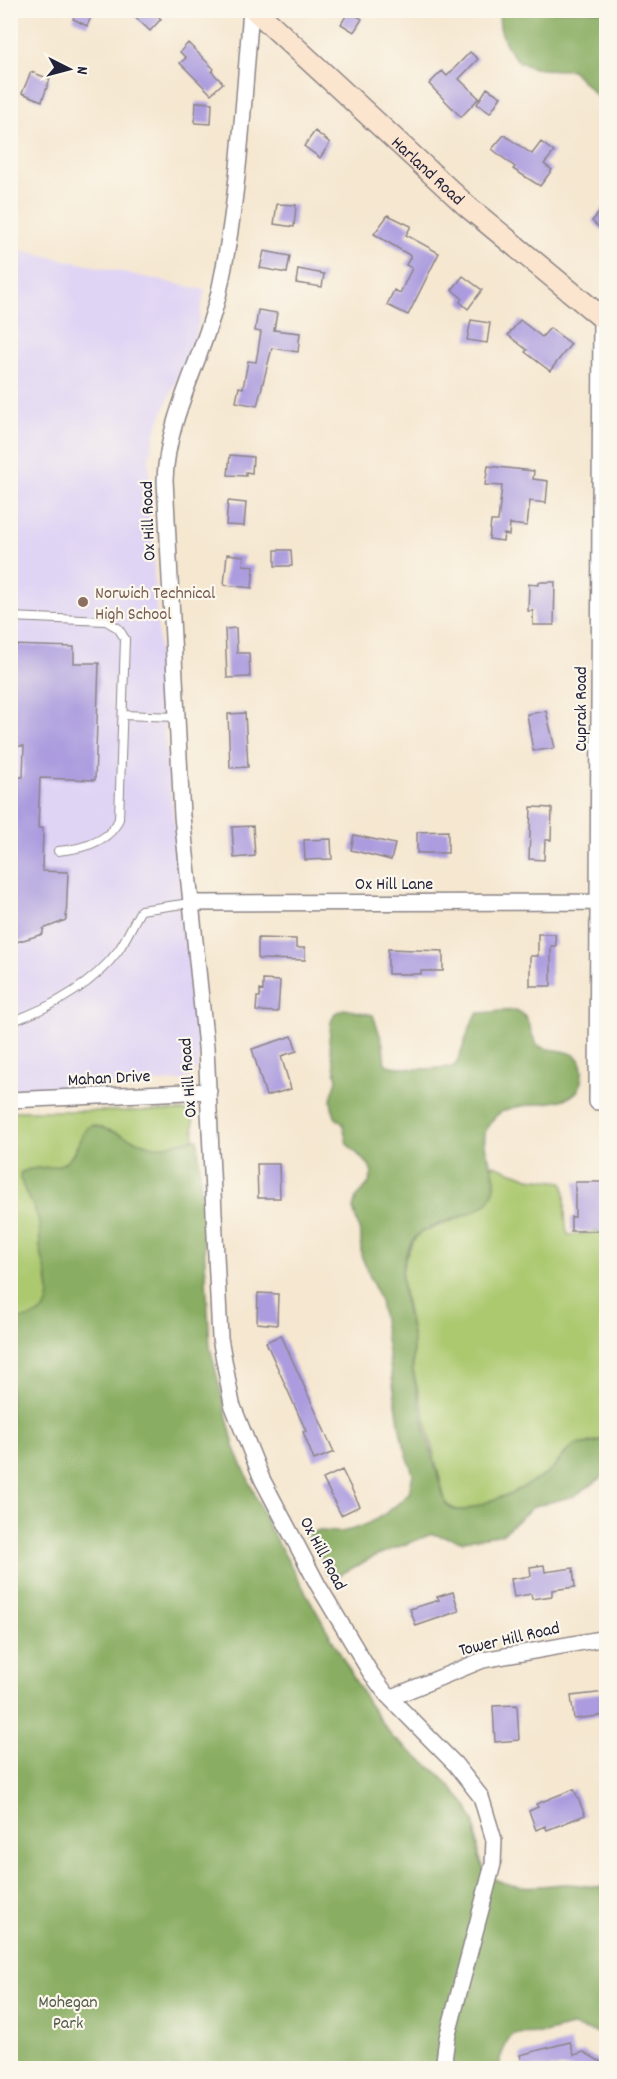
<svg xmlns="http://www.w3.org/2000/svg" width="617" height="2079" viewBox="0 0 617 2079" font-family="Dekko,sans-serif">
	<rect width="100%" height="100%" fill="#fbf7ec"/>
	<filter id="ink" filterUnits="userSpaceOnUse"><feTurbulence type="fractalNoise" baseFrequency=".0167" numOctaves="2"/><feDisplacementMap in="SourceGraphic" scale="12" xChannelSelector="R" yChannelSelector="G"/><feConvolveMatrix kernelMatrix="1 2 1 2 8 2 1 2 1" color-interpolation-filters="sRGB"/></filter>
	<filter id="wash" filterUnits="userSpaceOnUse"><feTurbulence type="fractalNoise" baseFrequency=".008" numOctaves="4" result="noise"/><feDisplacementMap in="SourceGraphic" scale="24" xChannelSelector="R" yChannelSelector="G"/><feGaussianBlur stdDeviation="1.35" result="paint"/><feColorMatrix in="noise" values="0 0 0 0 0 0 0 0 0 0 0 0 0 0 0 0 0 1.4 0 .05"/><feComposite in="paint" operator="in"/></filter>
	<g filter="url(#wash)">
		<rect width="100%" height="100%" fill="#f5e7d0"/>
		<path fill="#e0d4f4" d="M10,248L205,290L195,338L157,426L149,458L151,529L165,741L200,1054L197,1069L190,1077L180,1081L11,1090Z"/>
		<path fill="#acc970" stroke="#677656" stroke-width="1.5" d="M11,1111H193L200,1357L11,1373Z
			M491,1164L529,1178L563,1182C568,1201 562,1217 568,1235L598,1232L606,1226V1438C593,1443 579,1442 567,1451C560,1457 557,1466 549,1472C531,1487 486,1507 464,1510C456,1511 452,1508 446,1504L413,1370V1339L401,1276L406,1256L413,1241L420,1233L459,1218L487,1204L495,1185Z"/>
		<path fill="#89ad62" stroke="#56684e" stroke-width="1.5" d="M500,11H606V106L572,70C545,69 521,74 507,46C501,35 498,23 500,11Z
			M344,1009L373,1015L383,1044L385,1064C407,1071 431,1069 453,1067C466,1051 465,1029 478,1013C487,1013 511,1009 518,1011C532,1017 529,1037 538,1045C551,1056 589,1040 581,1083C575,1112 516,1097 496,1116C466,1144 506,1168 492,1196C481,1219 430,1219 414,1239C407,1248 401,1265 402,1277C402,1297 409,1317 412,1336C414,1348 411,1360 413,1372C421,1416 433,1462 446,1504L455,1510H465L512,1493L547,1474L574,1445L594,1443L606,1438V1475L574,1496L534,1506L502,1534L462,1541L432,1534L375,1556L334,1578L326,1573L322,1559L308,1538L309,1534C319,1528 331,1533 341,1532C369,1527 390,1513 409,1493L413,1474L401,1435L380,1301L361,1255V1236L353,1208L356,1198L369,1183L372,1174L369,1165L347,1144L343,1124L335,1117L332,1107L331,1098L337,1080L329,1041L331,1022L335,1013Z
			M91,1125C114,1129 132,1142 155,1146C170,1148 183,1138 198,1139L210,1347L234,1446L268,1525L368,1703L392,1737L440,1775L467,1806L475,1824L479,1856L486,1875C518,1892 531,1886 564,1884C578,1883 592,1888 606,1887V2035L572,2026L544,2033L514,2034L507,2041L500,2059V2068H11L10,1319C66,1321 47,1282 40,1247C39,1237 41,1225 37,1215C32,1201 20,1188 20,1173C34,1164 54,1171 67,1161C78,1153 78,1134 91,1125Z"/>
		<g id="blocks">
			<path fill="#ac9cdf" d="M77,10H94L87,26L73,19Z
				M128,10H152L161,19L150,31Z
				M349,11L362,19L354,32L341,24Z
				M188,43L214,69L212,72L223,83L211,94L180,63L186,58L180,52Z
				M470,52L478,59L459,79L479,98L461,117L429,84L442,71L447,76Z
				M31,72L50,79L42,101L22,93Z
				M487,88L501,97L490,113L477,104Z
				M196,102L212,103L211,124L195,123Z
				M315,131L330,143L320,158L304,146Z
				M504,135L532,154L541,142L554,152L544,164L552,170L540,186L513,169L515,167L492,149Z
				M277,204L296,205L294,227L274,224Z
				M606,205V234L592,221Z
				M388,215L411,226L406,235L439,253L408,315L387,305L394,290L400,293L412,268L406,265L411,256L374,234Z
				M264,251L290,256L287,273L260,268Z
				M298,269L324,274L322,287L296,283Z
				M463,276L482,290L468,309L460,302L462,298L452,290Z
				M258,310L277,313L274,330L300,333L298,352L272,348L257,406L236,402L239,387L243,388L248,361L256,362L261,332L255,331Z
				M471,320L490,323L487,343L467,340Z
				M520,320L542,337L550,328L571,344L550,371L525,352L527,350L508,335Z
				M230,455L253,457L252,473L246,472V476L228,475Z
				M488,466L534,471L533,479L548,481L546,503L530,501L527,526L510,524L509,535L504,534L503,541L489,539L491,521H498L502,486L485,485Z
				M228,501L246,503L244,526L226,525Z
				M275,550H291L292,566H275Z
				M227,554L244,556L243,565L254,566L252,588L224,585Z
				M539,582H555L554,625H533V611H528L529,584L539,585Z
				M236,628L237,653H249L250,677L227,678L225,629Z
				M10,645L74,647V663H99L95,780L40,778L38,828H43L42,871L68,872L66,920L43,929V934L10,944V860L14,858L15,827H10V777H23L24,746H10Z
				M546,711L555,748L533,751L527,714Z
				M245,713L248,767L230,768L228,714Z
				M531,807L552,808L551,840H545L544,860L529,859Z
				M253,826L255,856L234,858L232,827Z
				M448,831V853H417V832Z
				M354,835L395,844L391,860L351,850Z
				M331,839L332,859L305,860L304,840Z
				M538,934H555L556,946H551V986H530V956H538Z
				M258,938L296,939V948H305V960L258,959Z
				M388,949L443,951V971H421V974H388Z
				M263,980L280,981L278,1012L256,1011L257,997H260V990L263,991Z
				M292,1036L297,1051L281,1056L291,1089L266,1096L252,1049Z
				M257,1164H279L280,1198H258Z
				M575,1182H606V1231H571V1217H575Z
				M258,1293L278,1294L277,1325L257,1323Z
				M281,1335L334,1452L314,1460L303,1432L306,1431L266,1342Z
				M342,1470L360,1506L341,1515L323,1479Z
				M544,1565L545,1572L573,1568L575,1587L552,1590V1596L532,1599L531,1594L514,1597L511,1579L531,1576L530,1567Z
				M453,1592L459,1611L416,1626L410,1609L439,1600L437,1597Z
				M606,1692V1715L574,1719L571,1696Z
				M517,1705L519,1740L495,1742L493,1706Z
				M574,1789L585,1815L547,1830L545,1826L536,1830L529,1811L538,1807L536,1804Z
				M570,2042L574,2055L584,2052L606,2065V2068H524L520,2055Z"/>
		</g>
	</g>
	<g filter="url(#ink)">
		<use href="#blocks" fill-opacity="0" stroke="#8c8486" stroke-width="1.5"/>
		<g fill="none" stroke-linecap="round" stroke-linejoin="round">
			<g stroke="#8c8486" stroke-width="10">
				<path id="lane" d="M10,617L106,621L118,628L125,639L119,819C110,842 80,849 58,851
					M123,715L176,717
					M10,1022C50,1008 92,985 118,951C127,938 133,923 141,910L190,903"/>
			</g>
			<g stroke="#8c8486" stroke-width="18">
				<path id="street" d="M251,10C243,105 239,200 219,292C205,355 167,415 165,480L182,816L206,1047L220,1338L232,1404L262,1479L318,1585L370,1672L387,1695L455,1764L481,1797L494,1840L493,1864L447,2038L443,2068
					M190,903L599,902
					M10,1100L209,1091
					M597,1102L601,316
					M390,1698L483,1660L606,1638"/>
			</g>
			<g stroke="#8c8486" stroke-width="24">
				<g id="secondary">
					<path id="s1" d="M255,10L468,207L606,321"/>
				</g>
			</g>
			<use href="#lane" stroke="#fff" stroke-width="8"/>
			<use href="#street" stroke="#fff" stroke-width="15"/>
			<use href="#secondary" stroke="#fbe5cf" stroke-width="21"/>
		</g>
	</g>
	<circle fill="#8d6e63" stroke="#fbf7ec" stroke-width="2" cx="83" cy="602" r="6"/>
	<g text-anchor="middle" stroke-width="4.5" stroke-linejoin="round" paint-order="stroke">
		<g font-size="18" fill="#22223b" stroke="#fbf7ec">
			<text dy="6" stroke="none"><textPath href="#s1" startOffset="236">Harland Road</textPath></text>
			<text transform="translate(147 521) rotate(-92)" y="6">Ox Hill Road</text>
			<text transform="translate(580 709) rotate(-90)" y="6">Cuprak Road</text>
			<text x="394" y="889">Ox Hill Lane</text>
			<text transform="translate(109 1077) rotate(-3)" y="6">Mahan Drive</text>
			<text transform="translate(187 1078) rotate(-94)" y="6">Ox Hill Road</text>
			<text transform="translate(324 1553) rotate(62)" y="6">Ox Hill Road</text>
			<text transform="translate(509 1638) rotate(-13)" y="6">Tower Hill Road</text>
		</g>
		<g font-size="18" fill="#785e54" stroke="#fbf7ec" text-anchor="start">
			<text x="95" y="598">Norwich Technical<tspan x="95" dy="21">High School</tspan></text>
		</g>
		<g font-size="18" fill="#525c4e" stroke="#fbf7ec">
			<text x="68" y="2007">Mohegan<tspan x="68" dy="21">Park</tspan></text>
		</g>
	</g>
	<rect width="617" height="2079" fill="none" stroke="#fbf7ec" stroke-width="36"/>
	<g transform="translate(69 69) rotate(96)" stroke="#fbf7ec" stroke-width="4.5" paint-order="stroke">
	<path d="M0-4.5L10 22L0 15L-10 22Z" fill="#22223b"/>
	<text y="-9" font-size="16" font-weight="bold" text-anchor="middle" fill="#22223b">N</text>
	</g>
</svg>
